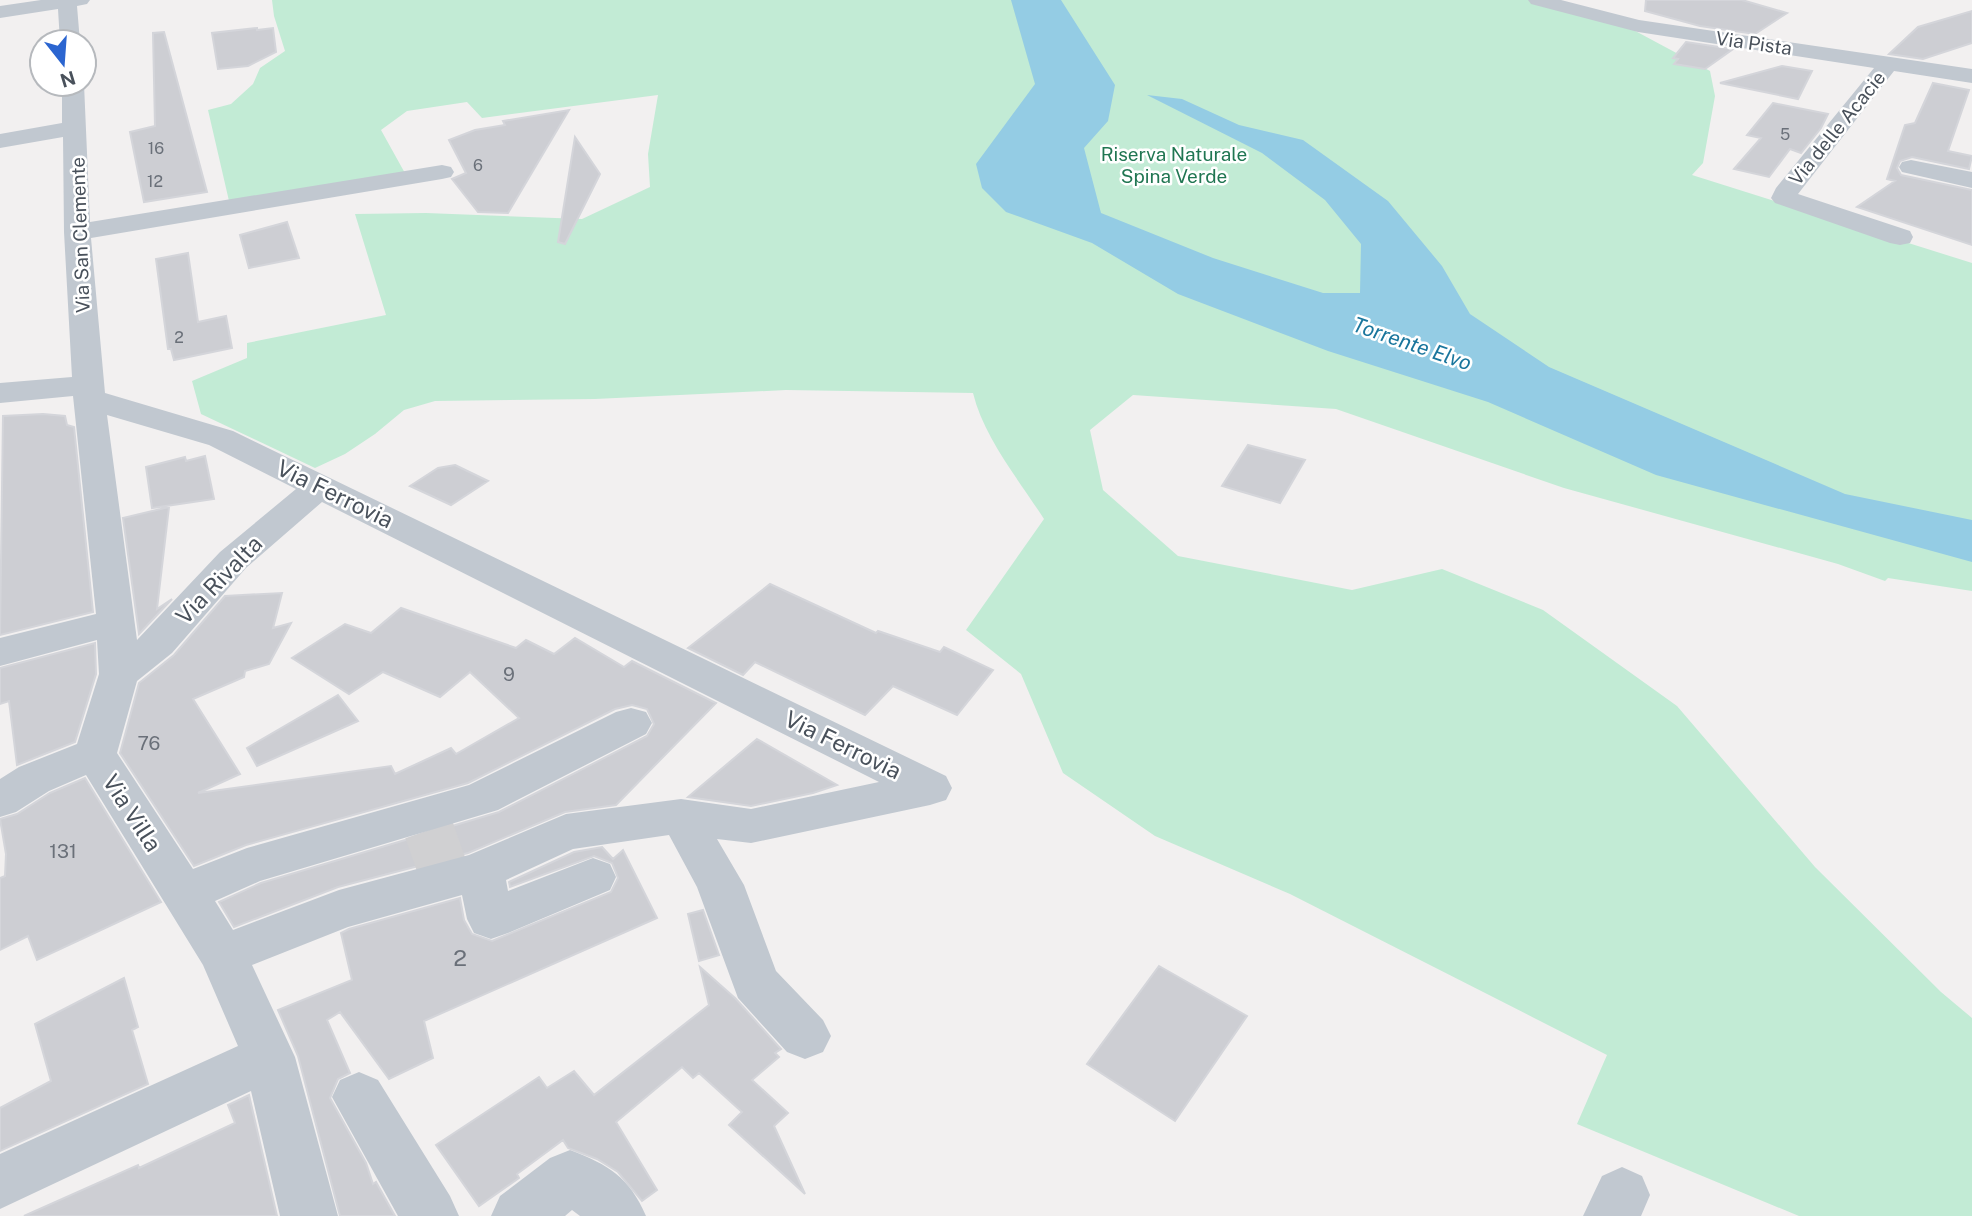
<svg xmlns="http://www.w3.org/2000/svg" width="1972" height="1216" viewBox="0 0 1972 1216" font-family="'Public Sans',sans-serif">
	<rect width="100%" height="100%" fill="#f2f0f0"/>
	<path fill="#c2ebd5" d="M272,0H1535L1626,26L1710,71L1715,96L1703,163L1692,175L1972,263V591L1888,578L1885,581L1838,564L1564,488L1336,409L1133,395L1090,430L1103,490L1178,556L1352,590L1442,569L1543,610L1677,706L1815,867L1941,992L1972,1018V1216H1799L1577,1124L1607,1055L1290,894L1155,836L1063,773L1021,674L966,630L1044,519C1019,480 984,438 973,393L786,390L595,399L435,401L404,410L375,434L345,454L315,468L201,414L192,381L247,358V343L386,315L355,214L426,213L582,219L650,187L648,154L658,95L482,118L467,102L407,111L381,130L406,175L229,201L208,110L231,104L253,84L260,68L285,51L274,16Z"/>
	<path fill="#94cce4" d="M1011,0H1061L1115,85L1108,121L1084,148L1101,213L1213,258L1323,293H1360L1361,244L1325,200L1262,153L1147,95L1182,99L1239,125L1303,140L1388,201L1442,266L1470,314L1549,367L1845,494L1972,520V562L1656,475L1488,402L1328,351L1178,294L1092,243L1006,212L982,188L976,164L1035,84Z"/>
	<path fill="#cdced3" stroke="#d4d5da" stroke-width="2" d="M1646,0H1742L1787,13L1755,34L1700,26L1645,11Z
		M1972,11V43L1923,59L1889,54L1918,27Z
		M257,28V30L273,28L276,52L248,66L218,69L212,33Z
		M164,32L207,192L144,202L130,132L155,126L153,33Z
		M1686,42L1733,49L1705,69L1674,64L1678,59L1673,58Z
		M1782,66L1812,71L1798,99L1720,83Z
		M1933,83L1969,90L1948,151L1972,156L1969,169L1912,157L1900,161L1897,168L1901,175L1972,190V245L1857,207L1895,181L1887,179L1905,125L1915,123Z
		M1773,103L1828,114L1821,128L1801,153L1790,149L1769,177L1734,169L1761,138L1747,135Z
		M569,110L508,213L478,212L452,179L466,173L449,140L475,130L505,125L503,121Z
		M575,137L600,174L565,244L558,242Z
		M287,222L299,258L249,268L240,235Z
		M188,253L198,322L226,316L232,348L174,360L171,349H168L156,259Z
		M43,414L65,416L67,425L74,427L93,612L0,635L3,416Z
		M1248,445L1305,460L1280,503L1222,486Z
		M205,456L214,499L152,508L146,467L185,457L186,461Z
		M455,465L488,481L451,505L410,486L438,468Z
		M169,507L157,609L172,599L139,634L123,518Z
		M770,584L876,633L878,631L940,652L944,647L993,670L957,715L893,686L865,715L755,662L743,675L688,648Z
		M282,593L273,628L291,623L269,664L245,671L244,677L193,699L240,774L198,793L391,766L395,774L451,748L456,754L519,718L470,672L440,697L383,672L349,694L292,658L345,624L371,633L401,608L516,648L526,640L554,654L575,638L624,667L632,661L716,703L616,805L565,812L468,853L338,887L234,927L219,902L261,883L499,812L647,736L654,724L647,709L632,705L615,709L468,783L246,845L194,866L120,753L139,683L174,655L225,596Z
		M95,643L96,674L75,742L17,765L9,701L0,704V668Z
		M338,695L358,721L257,766L247,748Z
		M757,739L837,785L813,793L751,806L688,797Z
		M85,778L161,902L37,960L28,936L0,950V878L5,876L6,854L0,819L17,814L50,793Z
		M602,847L613,859L623,850L657,918L424,1021L433,1058L389,1079L340,1012L327,1020L350,1073L338,1079L330,1098L366,1163L373,1184L376,1182L395,1216H340L298,1056L278,1010L352,980L341,933L349,929L460,898L464,920L472,934L492,941L611,892L618,878L612,863L594,856L510,887L509,882L574,852Z
		M703,910L719,955L699,961L688,914Z
		M1159,966L1247,1016L1175,1121L1087,1064Z
		M700,967L735,998L781,1049L775,1053L779,1057L752,1080L788,1113L774,1126L805,1194L729,1125L742,1112L699,1073L693,1078L682,1067L616,1122L657,1190L642,1201L618,1172L597,1159L568,1148L563,1140L517,1174L519,1178L479,1206L436,1145L539,1077L547,1088L574,1071L594,1095L709,1005Z
		M124,978L138,1027L132,1030L148,1084L0,1151V1108L51,1081L35,1024Z
		M249,1095L277,1216H24L138,1165L139,1168L235,1123L228,1105Z"/>
	<g fill="none" stroke-linecap="round" stroke-linejoin="round">
		<path stroke="#d0d0d2" stroke-width="50" stroke-dasharray="50 25" stroke-linecap="butt" d="M429,830L443,870"/>
		<path fill="#c1c8d0" fill-rule="evenodd" d="M41,0H90L87,4L77,6L80,42H60L58,9L0,18V6Z
			M1528,0H1561L1639,20L1972,69V83L1894,71L1798,194L1910,231L1913,237L1910,243L1900,245L1890,243L1775,203L1771,198L1776,188L1874,68L1638,32L1531,4Z
			M62,84H84L90,222L442,165L451,167L454,172L451,177L442,179L91,238L105,393L233,431L946,776L952,788L946,800L930,805L751,843L717,839L744,885L776,971L823,1020L831,1036L823,1052L805,1059L787,1052L738,998L697,887L669,835L573,849L506,880L508,891L593,858L610,864L616,877L610,890L508,933L491,939L474,933L467,919L462,895L348,927L252,965L295,1057L338,1216H280L251,1091L0,1209V1154L238,1046L203,965L86,775L49,791L16,812L0,817V779L19,767L77,744L99,674L97,640L0,666V638L96,614L73,396L0,403V383L72,377L64,232L63,137L0,148V134L62,123ZM107,415L209,445L296,489L220,552L137,640ZM322,502L879,782L751,809L681,799L566,814L469,855L339,890L233,930L215,901L260,881L498,810L646,734L652,723L646,712L631,708L616,712L469,785L247,848L193,869L117,753L137,681L172,653L246,568Z
			M1911,160L1972,172V188L1902,172L1899,167L1902,162Z
			M359,1072L378,1080L450,1196L459,1216H398L332,1097L340,1080Z
			M570,1150C609,1165 629,1177 646,1216H580L572,1210L565,1216H491L500,1196L550,1158Z
			M1622,1167L1642,1176L1650,1195L1641,1216H1583L1602,1176Z"/>
	</g>
	<g text-anchor="middle" stroke-width="5" stroke-linejoin="round" paint-order="stroke">
		<g font-size="16" fill="#6a7079">
			<text x="1785" y="140">5</text>
			<text x="156" y="154">16</text>
			<text x="478" y="171">6</text>
			<text x="155" y="187">12</text>
			<text x="179" y="343">2</text>
		</g>
		<g font-size="19" fill="#49515b" stroke="#fff">
			<text transform="translate(1754 43) rotate(8)" y="7">Via Pista</text>
			<text transform="translate(1837 128) rotate(-51)" y="7">Via delle Acacie</text>
			<text transform="translate(80 235) rotate(-92)" y="7">Via San Clemente</text>
		</g>
		<g font-size="19" fill="#207652" stroke="#fff">
			<text x="1174" y="161">Riserva Naturale<tspan x="1174" dy="22">Spina Verde</tspan></text>
		</g>
		<g font-size="19" fill="#6a7079">
			<text x="509" y="681">9</text>
			<text x="149" y="750">76</text>
			<text x="63" y="858">131</text>
		</g>
		<g font-size="21" font-style="italic" fill="#1a769d" stroke="#fff">
			<text transform="translate(1412 344) rotate(19)" y="7">Torrente Elvo</text>
		</g>
		<g font-size="23" fill="#49515b" stroke="#fff">
			<text transform="translate(335 494) rotate(26)" y="8">Via Ferrovia</text>
			<text transform="translate(219 580) rotate(-46)" y="8">Via Rivalta</text>
			<text transform="translate(843 745) rotate(26)" y="8">Via Ferrovia</text>
			<text transform="translate(132 813) rotate(57)" y="8">Via Villa</text>
		</g>
		<g font-size="23" fill="#6a7079">
			<text x="460" y="966">2</text>
		</g>
	</g>
	<g transform="translate(63 63) rotate(163)"><circle r="33" fill="#ffffff" stroke="#b6b9bd" stroke-width="2"/>
	<path d="M0-5L12 26L0 18L-12 26Z" fill="#2b65d0"/>
	<text y="-10" font-size="19" font-weight="bold" text-anchor="middle" fill="#49515b">N</text>
	</g>
</svg>
